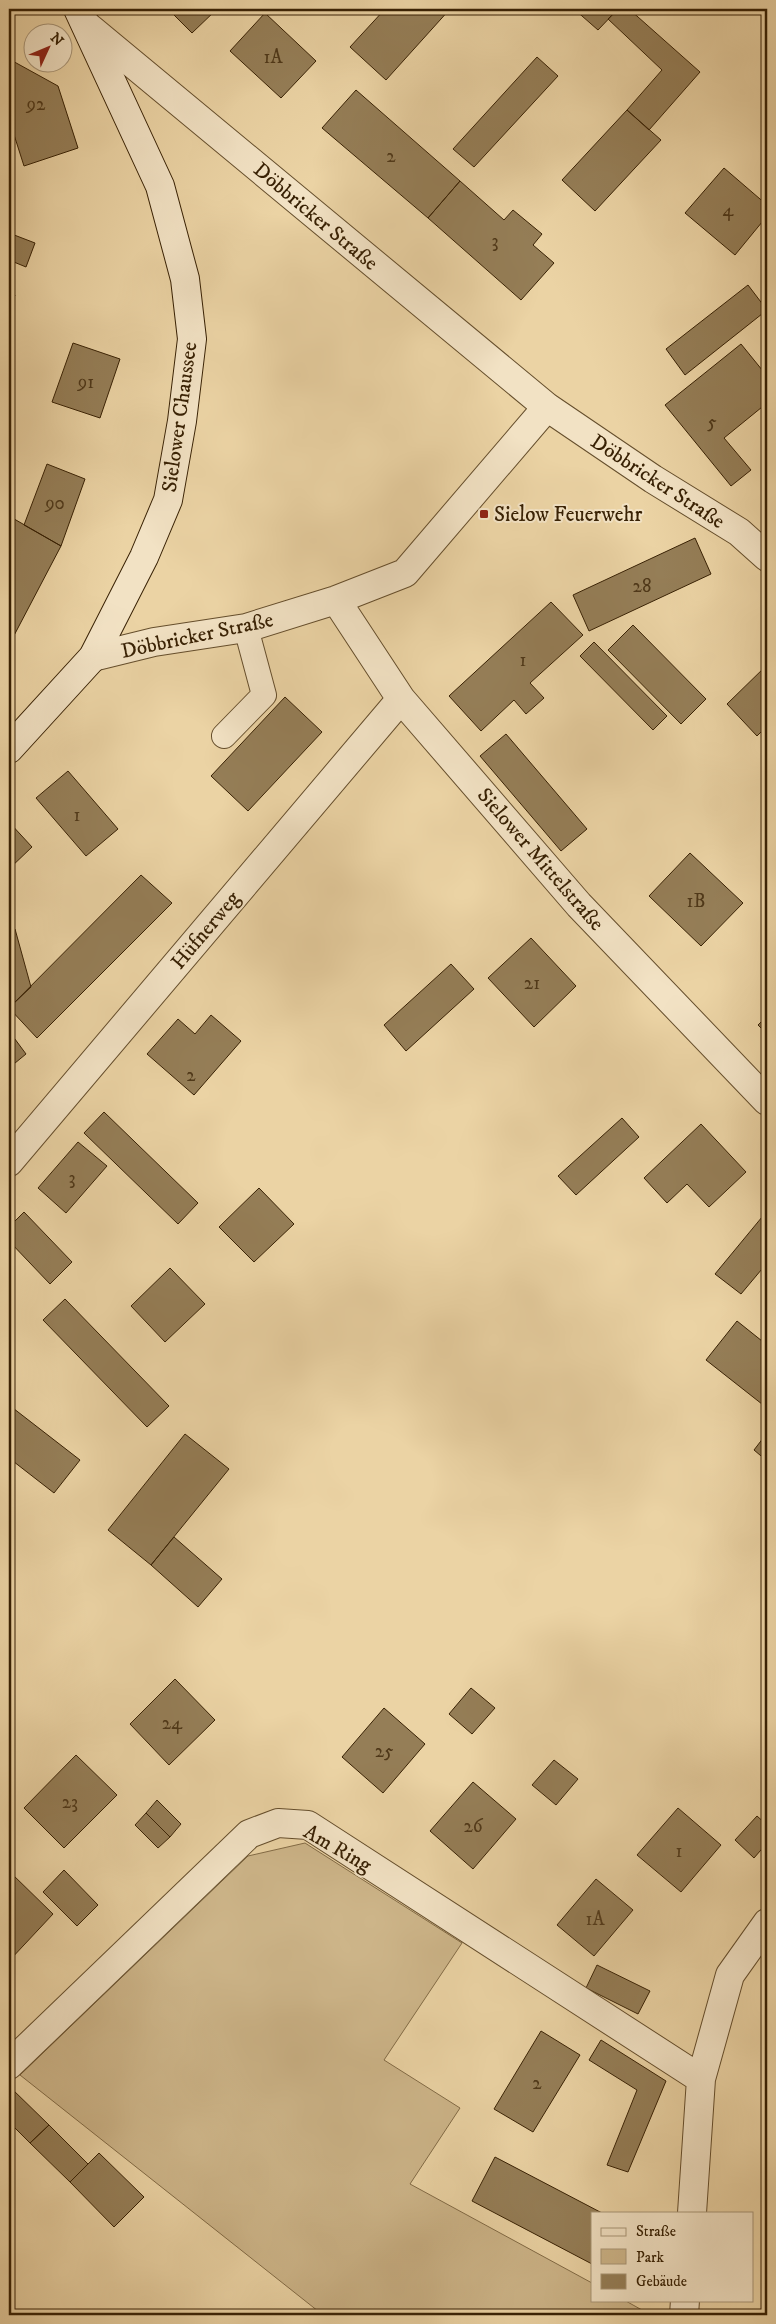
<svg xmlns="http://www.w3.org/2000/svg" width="776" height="2324" viewBox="0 0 776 2324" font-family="'IM FELL DW Pica',serif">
	<rect width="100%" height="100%" fill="#ebd3a4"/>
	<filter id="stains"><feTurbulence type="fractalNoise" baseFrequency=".004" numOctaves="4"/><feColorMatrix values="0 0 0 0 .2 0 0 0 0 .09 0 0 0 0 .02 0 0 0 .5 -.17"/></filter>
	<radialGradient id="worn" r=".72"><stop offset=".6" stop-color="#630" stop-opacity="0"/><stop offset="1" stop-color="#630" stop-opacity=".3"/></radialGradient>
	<path fill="#cdb589" stroke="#826b46" d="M305,1843L462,1943L384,2060L460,2108L410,2184L592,2283V2300H624L651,2315H323L20,2075L248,1856Z"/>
	<path fill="#957e57" stroke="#382104" d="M168,9H217L192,33Z
		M385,9H450L386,80L350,47Z
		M574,9H618L598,30Z
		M618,9H629L700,72L649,130L627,110L662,70L608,19Z
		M265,13L316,61L281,98L230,51Z
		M537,57L558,76L474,167L453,149Z
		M9,59L58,86L78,148L24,166L9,119Z
		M356,90L460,181L428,218L322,128Z
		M627,110L661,140L595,211L562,180Z
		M724,168L767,205V216L735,255L685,213Z
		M460,181L504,220L513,210L542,234L533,245L554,263L521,300L428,218Z
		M9,233L35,243L26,267L9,260Z
		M748,285L767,310L685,375L666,349Z
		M9,293L15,295L9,312Z
		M73,343L120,359L100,418L52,402Z
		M741,344L767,376V403L724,438L751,470L731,486L665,405Z
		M47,464L85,479L61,546L24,525Z
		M9,516L61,546L9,645L10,550Z
		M695,538L711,574L589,631L573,595Z
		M551,602L583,635L530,683L544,698L526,714L514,700L481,731L449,696Z
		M633,625L706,699L681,724L608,650Z
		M594,642L667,716L653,730L580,656Z
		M767,665V726L757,736L727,704Z
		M285,697L322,732L248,811L211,776Z
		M506,734L587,829L561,851L480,756Z
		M68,771L118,829L86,856L36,798Z
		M9,822L32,847L9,869Z
		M690,853L743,903L701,946L649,896Z
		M141,875L172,903L37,1038L9,1008Z
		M15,929L31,987L9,1008V932Z
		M531,938L576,986L534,1027L488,978Z
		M451,964L474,989L406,1051L384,1025Z
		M211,1015L241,1041L194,1095L147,1054L178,1019L195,1034Z
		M767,1016V1034L758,1025Z
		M9,1031L26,1054L9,1068Z
		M104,1112L198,1203L178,1224L84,1133Z
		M622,1118L639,1137L576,1195L558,1176Z
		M701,1124L746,1172L709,1207L687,1184L667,1203L644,1178Z
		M78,1142L107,1166L66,1213L38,1188Z
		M259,1188L294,1224L254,1262L219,1227Z
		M767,1211V1263L741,1294L715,1274Z
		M24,1212L72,1262L50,1284L9,1241V1227Z
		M170,1268L205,1304L165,1342L131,1306Z
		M65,1299L169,1406L147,1427L43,1320Z
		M737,1321L767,1345V1408L706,1360Z
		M9,1405L80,1460L54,1493L9,1458Z
		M767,1433V1461L754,1450Z
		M185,1434L229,1469L151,1565L108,1530Z
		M174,1537L222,1579L198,1607L151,1565Z
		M175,1679L215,1720L169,1765L130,1724Z
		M471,1688L495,1708L472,1734L449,1714Z
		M384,1708L425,1744L383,1793L342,1757Z
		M76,1755L117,1795L64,1848L24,1808Z
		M554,1760L578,1779L556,1805L532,1785Z
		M473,1782L516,1819L473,1869L430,1831Z
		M157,1800L181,1824L170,1837L146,1813Z
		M678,1808L721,1845L681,1892L637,1855Z
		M146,1813L170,1837L158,1848L135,1825Z
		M757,1816L767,1825V1843L754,1858L735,1840Z
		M64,1870L98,1905L77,1926L43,1892Z
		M11,1873L53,1914L9,1961V1875Z
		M596,1879L633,1910L594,1956L557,1925Z
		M597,1965L650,1991L638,2014L586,1988Z
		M541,2031L580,2055L533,2132L494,2109Z
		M601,2040L666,2081L628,2172L607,2165L637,2090L589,2060Z
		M11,2088L49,2125L30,2143L11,2124L9,2127V2091Z
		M49,2125L88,2164L70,2182L30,2143Z
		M99,2153L144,2197L114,2227L70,2182Z
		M495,2157L602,2213H592V2264L472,2201Z"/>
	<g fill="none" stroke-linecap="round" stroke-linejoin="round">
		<g stroke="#654e2c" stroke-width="26">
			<path id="lane" d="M224,736L264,695L246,628"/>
		</g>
		<g stroke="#654e2c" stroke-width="30">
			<path id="street" d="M86,25L547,407L653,479L739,532L767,557
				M336,600L401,699L579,905L767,1101
				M93,657L154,642L246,628L336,600L405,573L547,407
				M9,1162L401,699
				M9,2065L249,1834L278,1823L308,1825L701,2079
				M692,2213L701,2079L730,1975L767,1923
				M684,2315L685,2300"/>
		</g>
		<g stroke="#382104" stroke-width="30">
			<path id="secondary" d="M9,749L93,657L144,557L168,500L182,421L192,339L185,279L160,186L78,9"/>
		</g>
		<use href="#lane" stroke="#f2e2c4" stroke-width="24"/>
		<use href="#street" stroke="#f2e2c4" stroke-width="28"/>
		<use href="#secondary" stroke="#f2e2c4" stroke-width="28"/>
	</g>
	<rect fill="#8f2418" stroke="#f2e2c4" stroke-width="2" x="479" y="509" width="10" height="10" rx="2.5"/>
	<g text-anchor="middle" stroke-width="4" stroke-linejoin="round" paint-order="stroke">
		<g font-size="19" fill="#4f3819">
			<text x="273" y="63">1A</text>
			<text x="36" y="110">92</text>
			<text x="391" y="162">2</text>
			<text x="728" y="216">4</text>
			<text x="495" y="247">3</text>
			<text x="86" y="388">91</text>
			<text x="712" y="428">5</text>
			<text x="55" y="509">90</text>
			<text x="642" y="592">28</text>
			<text x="523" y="666">1</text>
			<text x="77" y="821">1</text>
			<text x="696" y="907">1B</text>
			<text x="532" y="989">21</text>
			<text x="191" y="1081">2</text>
			<text x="72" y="1184">3</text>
			<text x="172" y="1729">24</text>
			<text x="384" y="1757">25</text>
			<text x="70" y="1808">23</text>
			<text x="473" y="1832">26</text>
			<text x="679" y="1857">1</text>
			<text x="595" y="1925">1A</text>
			<text x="537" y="2089">2</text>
		</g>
		<g font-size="21" fill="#382104" stroke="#f2e2c4">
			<text transform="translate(316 216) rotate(40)" y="7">Döbbricker Straße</text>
			<text transform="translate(179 417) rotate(-82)" y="7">Sielower Chaussee</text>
			<text transform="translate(658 481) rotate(33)" y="7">Döbbricker Straße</text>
			<text transform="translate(197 635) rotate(-12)" y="7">Döbbricker Straße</text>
			<text transform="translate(541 859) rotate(49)" y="7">Sielower Mittelstraße</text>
			<text transform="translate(205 930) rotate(-50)" y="7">Hüfnerweg</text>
			<text transform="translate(338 1848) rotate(30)" y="7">Am Ring</text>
		</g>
		<g font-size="21" fill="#382104" stroke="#f2e2c4" text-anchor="start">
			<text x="494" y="521">Sielow Feuerwehr</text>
		</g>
	</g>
	<rect width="776" height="2324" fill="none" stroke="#ebd3a4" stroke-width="30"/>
	<rect x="10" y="10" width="756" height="2304" fill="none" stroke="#382104" stroke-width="2.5"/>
	<rect x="15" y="15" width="746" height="2294" fill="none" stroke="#382104"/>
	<rect x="591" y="2212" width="162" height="90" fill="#f2e2c4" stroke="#a89577"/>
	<rect x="601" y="2228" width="25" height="8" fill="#f2e2c4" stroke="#a89577"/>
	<text x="636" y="2236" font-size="15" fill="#382104">Straße</text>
	<rect x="601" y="2249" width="25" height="15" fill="#cdb589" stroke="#a89577"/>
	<text x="636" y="2262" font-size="15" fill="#382104">Park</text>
	<rect x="601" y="2274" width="25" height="15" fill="#957e57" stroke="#a89577"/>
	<text x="636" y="2286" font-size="15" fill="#382104">Gebäude</text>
	<g transform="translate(48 48) rotate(46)"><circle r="24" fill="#f2e2c4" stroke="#a89577"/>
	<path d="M0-4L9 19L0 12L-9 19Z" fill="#8f2418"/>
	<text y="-8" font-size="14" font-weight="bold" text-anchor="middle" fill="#382104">N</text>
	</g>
	<rect width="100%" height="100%" filter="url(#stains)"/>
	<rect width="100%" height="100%" fill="url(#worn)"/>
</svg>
